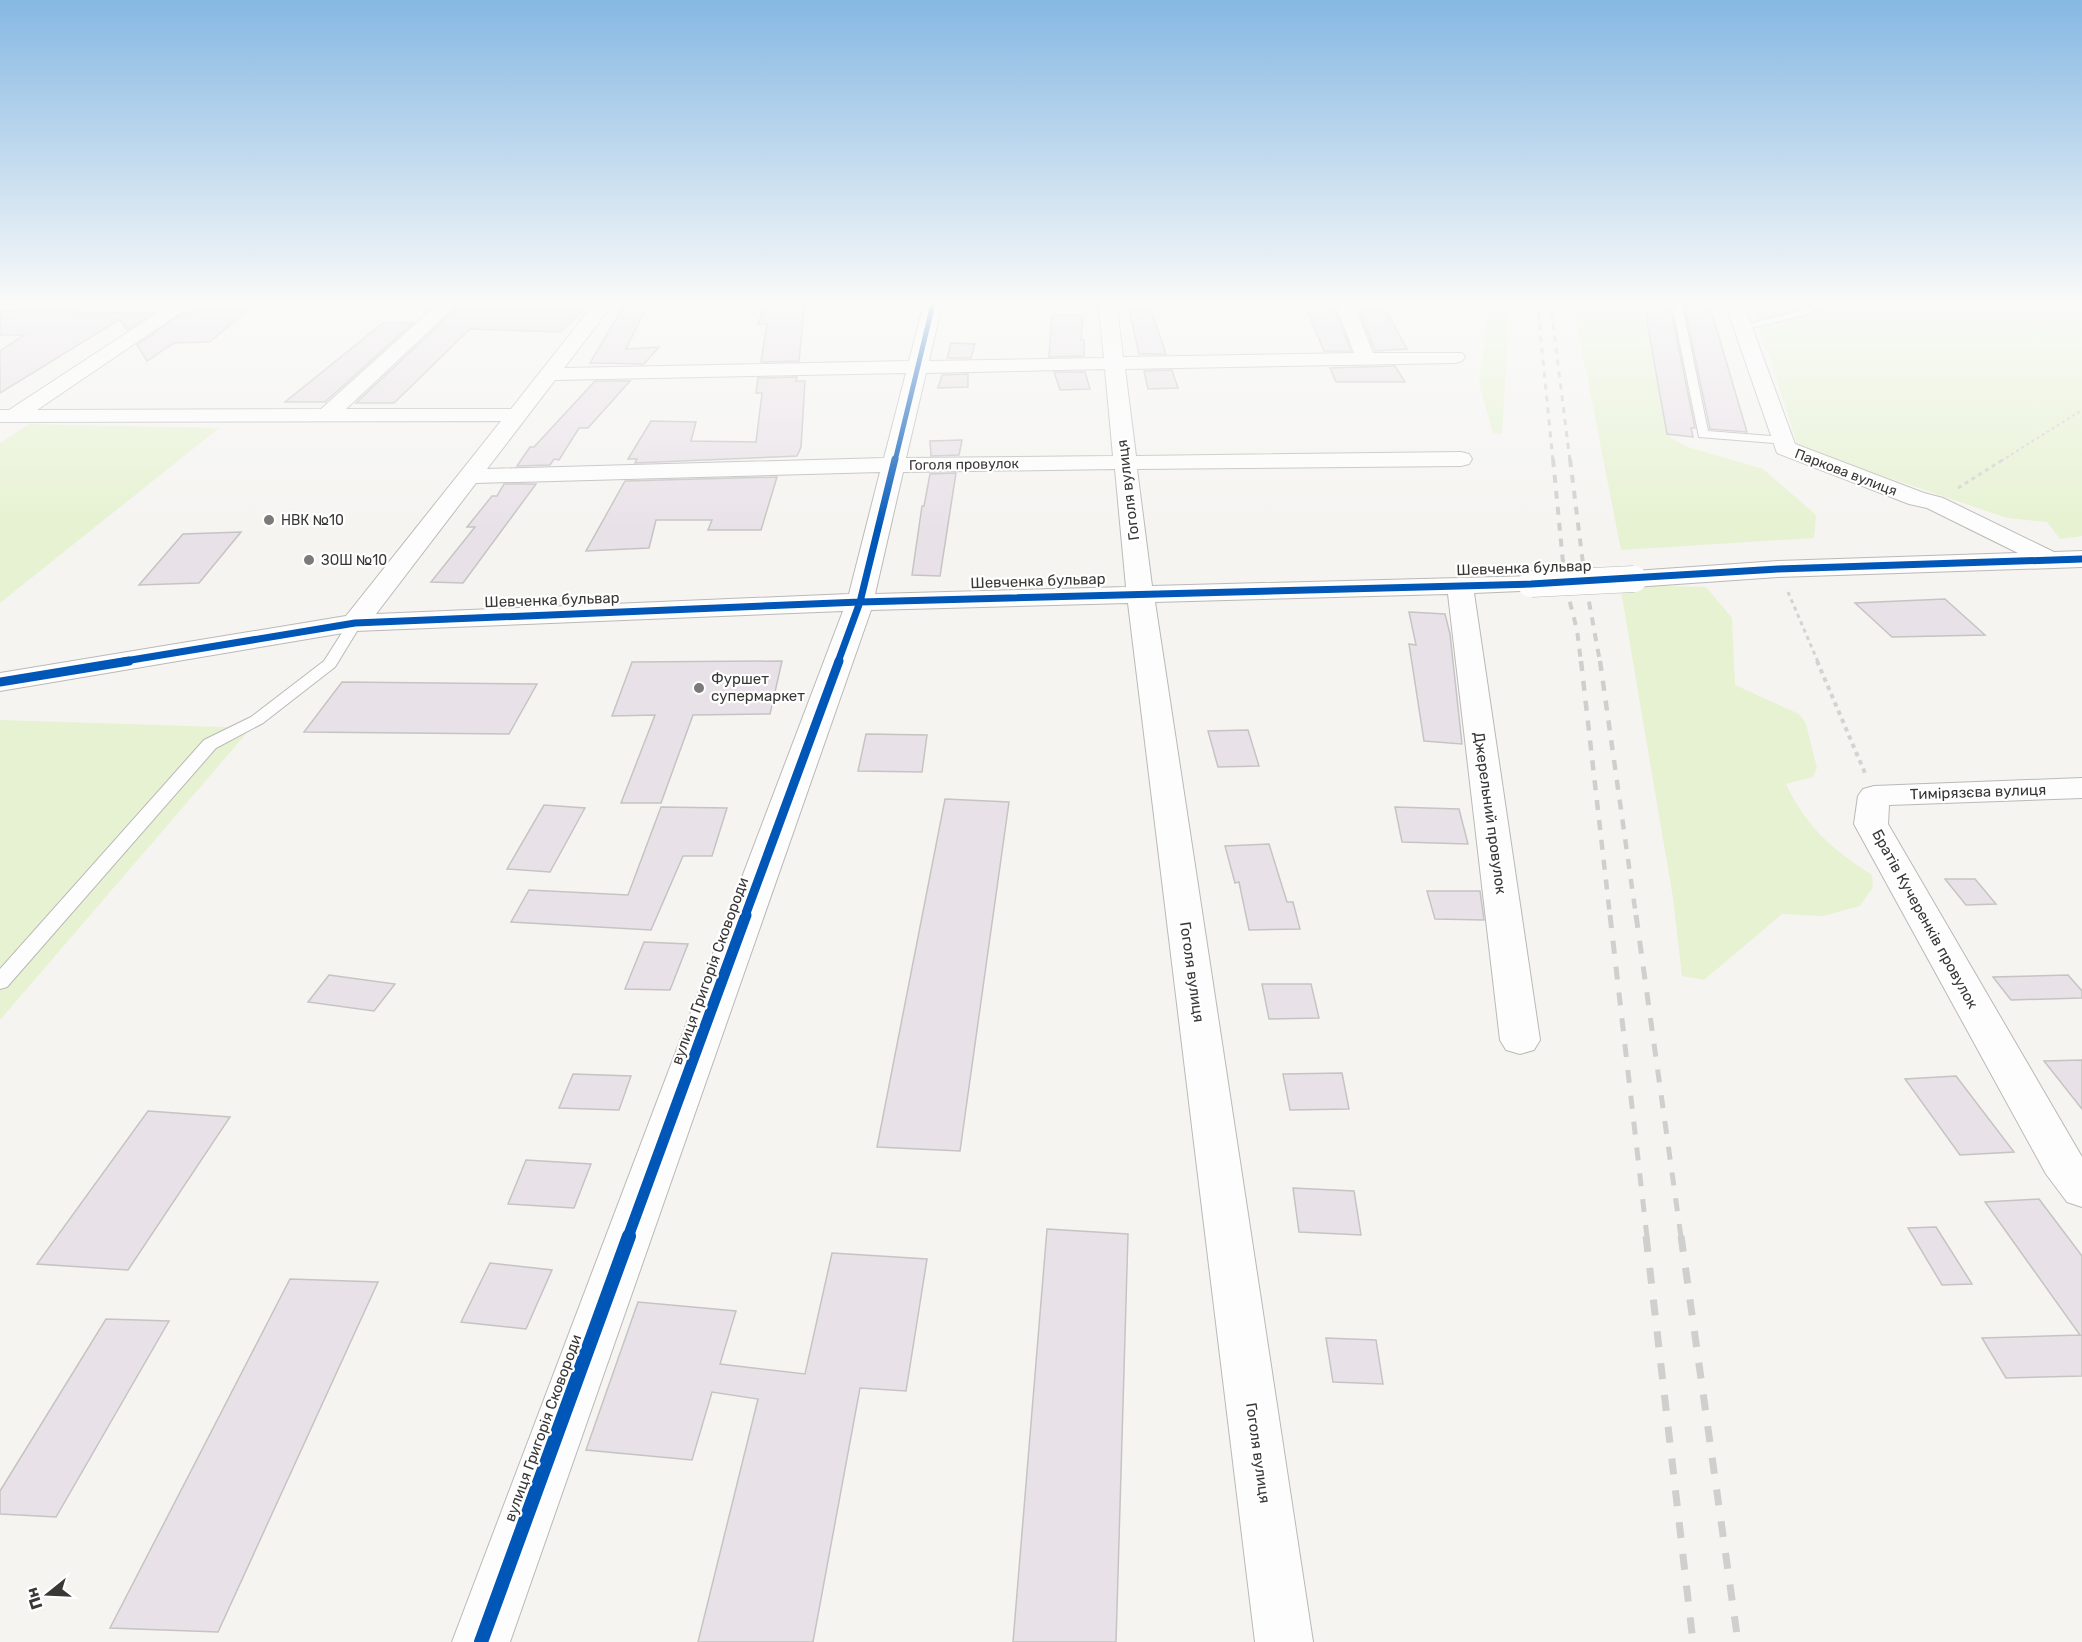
<svg xmlns="http://www.w3.org/2000/svg" width="2082" height="1642" viewBox="0 0 2082 1642" font-family="Rubik,sans-serif">
	<rect width="100%" height="100%" fill="#f5f4f1"/>
	<path fill="#e6f2d1" d="M1489,300H1510L1502,434L1493,433L1479,384Z
		M1572,300H1639L1671,438L1688,447L1763,469L1816,515L1814,538L1621,550Z
		M1751,300H2082V536L2060,539L2047,522L2007,518L1798,447Z
		M29,424L219,428L0,603V443Z
		M1620,585L1706,587L1732,618L1735,685L1799,714L1806,724L1817,768L1813,777L1786,784C1807,828 1832,849 1872,875L1873,887L1860,906L1823,916L1782,914L1704,980L1682,976L1673,898Z
		M0,720L251,728L0,1020Z"/>
	<path fill="#e9e1e8" stroke="#c5c4c3" stroke-width="1.5" d="M627,300H650L626,349L659,347L644,364L590,363Z
		M766,300H805L799,361L761,362L767,324H758Z
		M1643,300H1669L1695,428H1691L1693,437L1667,434Z
		M1683,300H1708L1747,432L1710,429Z
		M1305,305H1329L1333,312H1336L1351,351H1324Z
		M203,307L250,308L210,342L174,343L147,361L137,345L183,313H192Z
		M458,307L585,309L560,332L470,329L394,403H356Z
		M1129,310H1151L1166,354H1139Z
		M0,311L130,313H153L127,330L120,319L0,393V351L24,335H0Z
		M1359,312H1387L1407,349L1375,351Z
		M1052,315H1083L1081,340H1084V356L1049,357Z
		M383,323H413L325,402H285Z
		M951,343L975,344L971,358H947Z
		M1395,366L1405,382H1336L1330,368Z
		M1172,370L1178,388L1148,389L1144,371Z
		M1054,372H1085L1090,389L1060,390Z
		M968,374V387L938,388L942,375Z
		M797,377L796,381H805L801,447L797,456L635,463L637,459H628L651,421L696,422L691,441L756,442L762,393H756L758,378Z
		M595,381H630L588,428H579L559,460L554,459L550,465L517,466L530,447H534Z
		M962,440L959,455L931,456L930,441Z
		M956,473L940,576L912,575L922,506H924L930,474Z
		M777,477L761,530H708L712,520H656L649,548L586,551L625,481Z
		M504,484H536L463,583L431,582L475,527H467L492,496H497Z
		M241,532L199,583L139,585L183,534Z
		M1945,599L1985,635L1892,637L1855,603Z
		M1409,612L1445,614L1450,634L1462,744L1424,741L1409,644L1416,645Z
		M782,661L770,714L693,715L661,803H621L655,715L612,716L632,662Z
		M342,682L537,684L509,734L304,732Z
		M1248,730L1259,766L1218,767L1208,731Z
		M866,734L927,735L922,772L858,771Z
		M945,799L1009,802L960,1151L877,1147Z
		M544,805L585,808L550,872L507,869Z
		M661,807L727,808L712,856H683L651,930L511,922L529,890L628,895Z
		M1395,807L1459,809L1468,844L1402,842Z
		M1269,844L1287,902H1293L1300,929L1249,930L1239,882L1235,883L1225,846Z
		M1945,879H1975L1996,904L1966,905Z
		M1427,891H1480L1484,920L1435,919Z
		M644,942L688,944L670,990L625,989Z
		M329,975L395,984L374,1011L308,1002Z
		M2068,975L2082,991V998L2011,1000L1993,977Z
		M1262,984H1311L1319,1018L1269,1019Z
		M2082,1060V1109L2044,1061Z
		M1342,1073L1349,1109L1290,1110L1283,1074Z
		M573,1074L631,1076L619,1110L559,1108Z
		M1956,1076L2014,1152L1960,1155L1905,1079Z
		M148,1111L230,1117L128,1270L37,1264Z
		M526,1160L591,1164L574,1208L508,1204Z
		M1293,1188L1354,1191L1361,1235L1299,1232Z
		M2039,1199L2082,1256V1376L2006,1378L1982,1338L2080,1335L1985,1202Z
		M1936,1227L1972,1284L1942,1285L1908,1228Z
		M1047,1229L1128,1234L1116,1642H1013Z
		M832,1253L927,1259L906,1391L860,1388L813,1642H698L758,1399L712,1392L692,1460L586,1450L638,1302L736,1311L720,1364L805,1374Z
		M490,1263L552,1270L526,1329L461,1322Z
		M290,1279L378,1282L218,1632L110,1628Z
		M106,1319L169,1321L56,1517L0,1514V1491Z
		M1326,1338L1376,1340L1383,1384L1333,1382Z"/>
	<g fill="none" stroke-linecap="round" stroke-linejoin="round">
		<g stroke="#bab9b7" stroke-width="2">
			<path id="lane" d="M1671,300H1681L1708,431L1782,437L1788,441L1786,444L1699,437Z
				M1820,300H1833L1808,314L1743,330L1738,327L1802,310Z
				M355,619L362,623L335,667L263,723L216,748L7,987L0,989V969L204,740L251,717L324,661L350,620Z"/>
		</g>
		<g stroke="#bab9b7" stroke-width="2">
			<path id="street" d="M177,300H199L37,410L321,409L442,300H462L346,409H511L597,300H616L564,368L909,361L925,300H943L929,361L1104,358L1098,300H1116L1123,357L1354,353L1334,300H1352L1373,353H1462L1465,357L1462,361L1455,363L1125,369L1136,456L1461,452L1469,454L1472,459L1469,464L1461,466L1137,469L1152,586L1531,576L1540,578L1544,584L1540,590L1474,593L1540,1040L1534,1050L1520,1054L1506,1050L1500,1040L1448,594L1155,602L1313,1642H1255L1128,603L871,610L510,1642H452L843,611L355,631L0,691V673L346,616L501,421L0,422V410H9ZM1105,369L1113,456L906,458L926,373ZM906,373L884,458L487,469L555,380ZM1115,469L1126,587L875,594L903,472ZM880,472L849,594L376,614L476,483Z
				M1724,300H1742L1795,444L1924,493L1943,498L2054,552L2082,551V567L1778,577L1634,587L1625,584L1621,579L1625,574L1634,571L1778,561L2018,553L1927,508L1909,504L1777,453Z
				M2082,778V798L1889,805L1888,824L2082,1157V1207L2067,1202L2046,1174L1854,824L1858,796L1863,789L1874,786Z"/>
		</g>
		<path stroke="#d3d3d2" stroke-width="2" stroke-dasharray="3 3" stroke-linecap="butt" d="M2068,300L2082,303
			M2001,461L2082,410"/>
		<path stroke="#d3d3d2" stroke-width="3" stroke-dasharray="4 4" stroke-linecap="butt" d="M1958,488L2004,459
			M1788,592L1818,662"/>
		<path stroke="#d3d3d2" stroke-width="4" stroke-dasharray="4.5 4.5" stroke-linecap="butt" d="M1817,661L1865,773"/>
		<use href="#lane" fill="#fefdfd" fill-rule="evenodd"/>
		<use href="#street" fill="#fefdfd" fill-rule="evenodd"/>
		<path stroke="#cfcfcd" stroke-width="3" stroke-dasharray="6 6" stroke-linecap="butt" d="M1537,300L1553,461
			M1550,300L1570,461"/>
		<path stroke="#cfcfcd" stroke-width="4" stroke-dasharray="8 8" stroke-linecap="butt" d="M1553,459L1565,583L1577,630L1581,662
			M1570,459L1585,580L1600,662"/>
		<path stroke="#cfcfcd" stroke-width="4.5" stroke-dasharray="10 10" stroke-linecap="butt" d="M1581,661L1610,916
			M1600,661L1636,916"/>
		<path stroke="#cfcfcd" stroke-width="5" stroke-dasharray="13 13" stroke-linecap="butt" d="M1610,915L1647,1237
			M1636,915L1681,1237"/>
		<path stroke="#cfcfcd" stroke-width="7" stroke-dasharray="16 16" stroke-linecap="butt" d="M1646,1236L1693,1642
			M1681,1236L1738,1642"/>
		<g stroke="#bab9b7" stroke-width="27" stroke-linecap="butt">
			<path id="street-bridge" d="M1531,584L1634,579"/>
		</g>
		<use href="#street-bridge" stroke="#fefdfd" stroke-width="26"/>
		<g stroke="#fff" stroke-width="8">
			<path id="cycleway-far4" d="M895,461L934,300"/>
		</g>
		<g stroke="#fff" stroke-width="10">
			<path id="cycleway-far3" d="M119,662L355,623L860,602L1531,584L1778,569L2082,559
				M838,662L860,602L895,459"/>
		</g>
		<g stroke="#fff" stroke-width="13">
			<path id="cycleway-far2" d="M0,682L129,661
				M745,916L839,661"/>
		</g>
		<g stroke="#fff" stroke-width="15">
			<path id="cycleway-far1" d="M628,1237L746,915"/>
		</g>
		<g stroke="#fff" stroke-width="17">
			<path id="cycleway" d="M481,1642L629,1236"/>
		</g>
		<use href="#cycleway-far4" stroke="#0057b8" stroke-width="5"/>
		<use href="#cycleway-far3" stroke="#0057b8" stroke-width="7"/>
		<use href="#cycleway-far2" stroke="#0057b8" stroke-width="9"/>
		<use href="#cycleway-far1" stroke="#0057b8" stroke-width="11"/>
		<use href="#cycleway" stroke="#0057b8" stroke-width="14"/>
	</g>
	<linearGradient id="sky" x2="0" y2="1"><stop stop-color="#86b8e3"/><stop offset="0.57" stop-color="#fafaf9"/><stop offset="1" stop-color="#fafaf9" stop-opacity="0"/></linearGradient>
	<rect width="2082" height="530" fill="url(#sky)"/>
	<g fill="#7b7a78" stroke="#fff" stroke-width="2">
		<circle cx="269" cy="520" r="6"/>
		<circle cx="309" cy="560" r="6"/>
		<circle cx="699" cy="688" r="6"/>
	</g>
	<g text-anchor="middle" stroke-width="4.5" stroke-linejoin="round" paint-order="stroke">
		<g font-size="14" fill="#393837" stroke="#fff">
			<text transform="translate(964 464) rotate(-1)" y="5">Гоголя провулок</text>
			<text transform="translate(1846 472) rotate(21)" y="5">Паркова вулиця</text>
		</g>
		<g font-size="14" fill="#393837" stroke="#fff" text-anchor="start">
			<text x="281" y="525">НВК №10</text>
			<text x="321" y="565">ЗОШ №10</text>
		</g>
		<g font-size="15" fill="#393837" stroke="#fff">
			<text transform="translate(1128 490) rotate(-97)" y="5">Гоголя вулиця</text>
			<text transform="translate(1524 568) rotate(-2)" y="5">Шевченка бульвар</text>
			<text transform="translate(1038 581) rotate(-2)" y="5">Шевченка бульвар</text>
			<text transform="translate(552 600) rotate(-2)" y="5">Шевченка бульвар</text>
			<text transform="translate(1978 792) rotate(-2)" y="5">Тимірязєва вулиця</text>
			<text transform="translate(1490 813) rotate(82)" y="5">Джерельний провулок</text>
			<text transform="translate(1925 919) rotate(61)" y="5">Братів Кучеренків провулок</text>
			<text transform="translate(710 971) rotate(-70)" y="5">вулиця Григорія Сковороди</text>
			<text transform="translate(1192 972) rotate(82)" y="5">Гоголя вулиця</text>
			<text transform="translate(543 1428) rotate(-70)" y="5">вулиця Григорія Сковороди</text>
			<text transform="translate(1258 1453) rotate(82)" y="5">Гоголя вулиця</text>
		</g>
		<g font-size="15" fill="#393837" stroke="#fff" text-anchor="start">
			<text x="711" y="684">Фуршет<tspan x="711" dy="17">супермаркет</tspan></text>
		</g>
	</g>
	<g transform="translate(48 1594) rotate(252)" stroke="#ffffff" stroke-width="4.5" paint-order="stroke">
	<path d="M0-4.5L10 22L0 15L-10 22Z" fill="#393837"/>
	<text y="-9" font-size="16" font-weight="bold" text-anchor="middle" fill="#393837">Пн</text>
	</g>
</svg>
